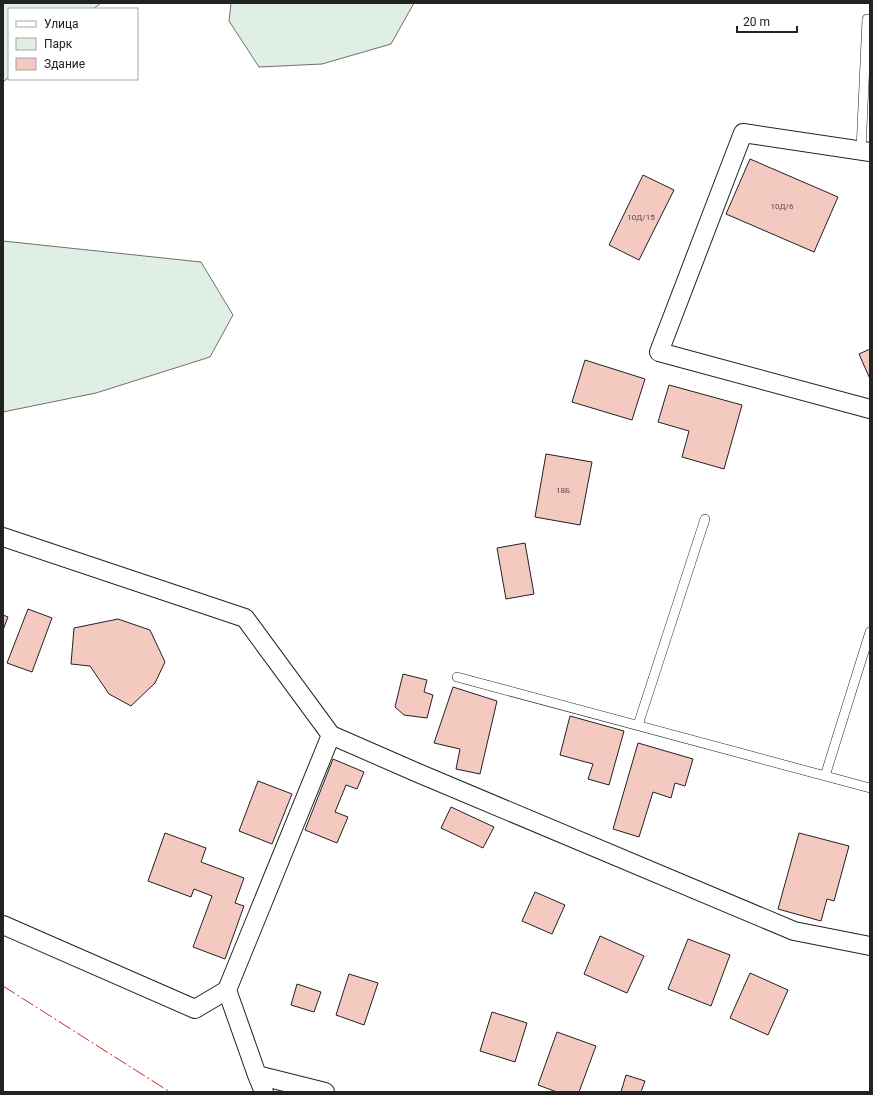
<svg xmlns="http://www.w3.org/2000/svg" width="873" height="1095" viewBox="0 0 873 1095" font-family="Roboto,sans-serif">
	<rect width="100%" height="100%" fill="#fff"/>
	<path fill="#e0efe3" stroke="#6f6f6f" d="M5,3H101L93,9H9V77L3,82V5Z
		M231,3H414L391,44L322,64L259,67L229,21Z
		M3,241L201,262L233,315L210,357L96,393L3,412Z"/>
	<path fill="#f3c9c0" stroke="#222" d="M750,159L838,197L814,252L726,214Z
		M643,175L674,190L639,260L609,245Z
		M870,349V379L859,354Z
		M585,360L645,379L632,420L572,402Z
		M669,385L742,405L724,469L682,457L689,431L658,422Z
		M546,454L592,462L580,525L535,517Z
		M525,543L534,594L506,599L497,548Z
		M28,609L52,618L32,672L7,663Z
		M3,615L8,617L3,630Z
		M118,619L150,630L165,662L155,683L131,706L109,694L90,666L71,664L74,628Z
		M403,674L427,680L424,692L433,695L427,718L404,715L395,707Z
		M453,687L497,701L480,774L456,769L460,749L434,743Z
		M570,716L624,731L609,785L588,779L593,764L560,755Z
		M638,743L693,759L685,786L675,783L671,798L653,792L639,837L613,829Z
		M333,759L364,772L357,789L346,785L335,812L348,817L337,843L305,830Z
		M258,781L292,794L272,844L239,831Z
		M451,807L494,827L483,848L441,828Z
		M165,833L206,848L201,862L244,878L235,903L244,906L225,959L193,947L212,896L194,889L191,897L148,881Z
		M799,833L849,846L834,901L827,899L821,921L778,909Z
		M535,892L565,905L552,934L522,921Z
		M600,936L644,956L627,993L584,974Z
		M688,939L730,955L711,1006L668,989Z
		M750,973L788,990L768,1035L730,1018Z
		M349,974L378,983L364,1025L336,1015Z
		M297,984L321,992L314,1012L291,1005Z
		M492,1012L527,1023L515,1062L480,1051Z
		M557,1032L596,1046L579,1092H557L538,1085Z
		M626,1075L645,1081L641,1092H621Z"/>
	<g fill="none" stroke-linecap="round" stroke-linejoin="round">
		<g stroke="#222" stroke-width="10">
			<path id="lane" d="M861,150L867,19
				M457,677L870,788
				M638,725L705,519
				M825,776L870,632"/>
		</g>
		<g stroke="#222" stroke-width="20">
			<path id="street" d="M870,152L743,133L659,352L870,409
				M3,537L245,618L331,735L418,773L794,931L870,946
				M3,925L195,1009L227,990L257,1075L325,1092
				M227,990L331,735
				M257,1075L264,1092"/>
		</g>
		<use href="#lane" stroke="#fff" stroke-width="9"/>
		<use href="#street" stroke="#fff" stroke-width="18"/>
		<path stroke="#c62828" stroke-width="1" stroke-dasharray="14 3 2 3" stroke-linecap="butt" d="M3,986L170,1092"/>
	</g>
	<g text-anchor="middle" stroke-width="3" stroke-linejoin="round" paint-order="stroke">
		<g font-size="8" fill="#564c4a">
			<text x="782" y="209">10Д/6</text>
			<text x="641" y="220">10Д/15</text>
			<text x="563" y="493">18Б</text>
		</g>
	</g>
	<rect width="873" height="1095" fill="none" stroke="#222222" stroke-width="8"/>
	<rect x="8" y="8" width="130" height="72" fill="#ffffff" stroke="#a7a7a7"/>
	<rect x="16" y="21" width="20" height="6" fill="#ffffff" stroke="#a7a7a7"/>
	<text x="44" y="28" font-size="12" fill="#222222">Улица</text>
	<rect x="16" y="38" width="20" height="12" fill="#e0efe3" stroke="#a7a7a7"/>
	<text x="44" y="48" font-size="12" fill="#222222">Парк</text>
	<rect x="16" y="58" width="20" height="12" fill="#f3c9c0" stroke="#a7a7a7"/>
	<text x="44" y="68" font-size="12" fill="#222222">Здание</text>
	<path d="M737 26v6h60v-6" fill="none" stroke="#222222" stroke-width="2"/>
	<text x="743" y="26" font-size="12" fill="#222222" stroke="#ffffff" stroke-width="3" paint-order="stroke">20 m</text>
</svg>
